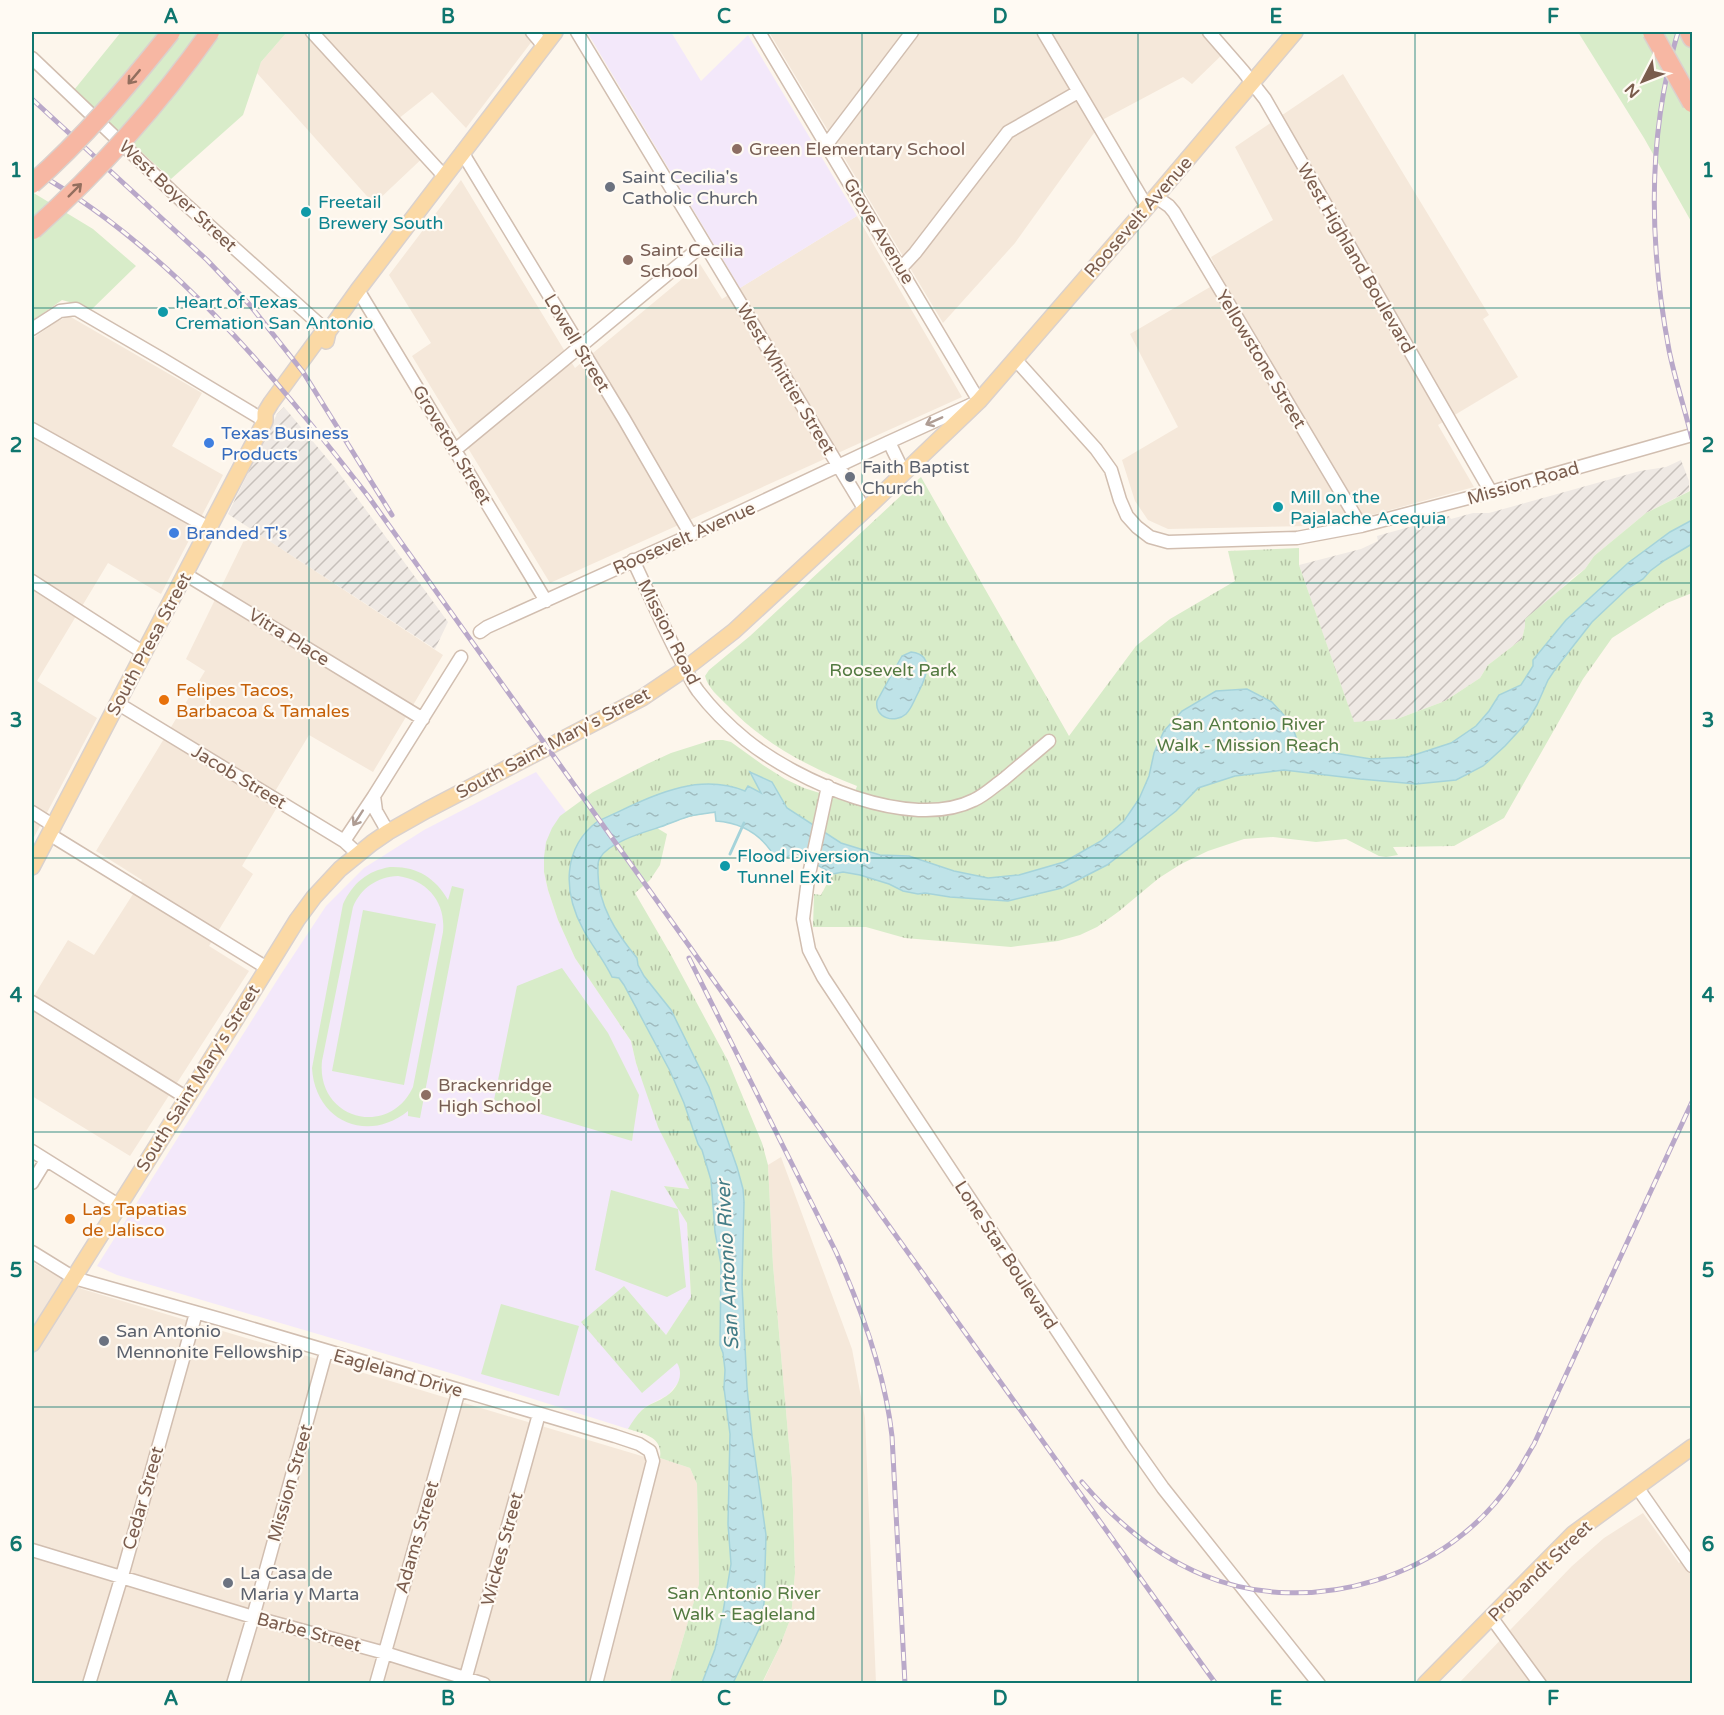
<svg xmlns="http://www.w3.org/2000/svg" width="1724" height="1715" viewBox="0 0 1724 1715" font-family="'Varela Round',sans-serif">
	<defs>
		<pattern id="industrial-furrows" width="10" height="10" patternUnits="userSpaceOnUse" patternTransform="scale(1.5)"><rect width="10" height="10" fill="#efe9e4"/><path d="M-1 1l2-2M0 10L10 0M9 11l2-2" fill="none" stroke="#c7c0bb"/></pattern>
		<pattern id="park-tufts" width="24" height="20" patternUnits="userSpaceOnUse" patternTransform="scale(1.5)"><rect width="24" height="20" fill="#d8ecc9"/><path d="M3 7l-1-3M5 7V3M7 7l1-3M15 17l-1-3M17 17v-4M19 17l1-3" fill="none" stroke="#b4c2a5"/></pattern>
		<pattern id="water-ripples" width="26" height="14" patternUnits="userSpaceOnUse" patternTransform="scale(1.5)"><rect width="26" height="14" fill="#bfe3e8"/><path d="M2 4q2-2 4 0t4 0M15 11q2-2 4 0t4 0" fill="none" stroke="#a0bbbe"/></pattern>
	</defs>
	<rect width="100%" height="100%" fill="#fdf6ec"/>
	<path fill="#f5e8da" d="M287,32H539L466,128L432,92L398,119L430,151L374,204L256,72L261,62Z
		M769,32H1224L1221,35L1231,46L1192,84L1183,77L1104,119L1015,243L943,323Z
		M1343,74L1489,315L1483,319L1518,377L1438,425L1474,487L1368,516L1309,526L1168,529L1148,520L1135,501L1122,460L1178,427L1130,334L1222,280L1211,257L1273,220L1235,147Z
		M461,180L575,368L700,264L722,299L857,216L962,397L550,583L412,356L431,343L389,275Z
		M69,316L202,393L172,446L223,475L161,594L108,563L37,681L97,718L32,841V339L56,322Z
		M250,528L443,655L373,772L309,735L268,803L276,809L242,866L253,874L209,946L249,971L130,1156L32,1096V999L68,940L94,955L142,880L96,851L205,671L186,659Z
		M781,1157L852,1349L865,1418L876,1683L762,1684L780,1646L791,1617L795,1573L792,1478L773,1265L768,1165Z
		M32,1262L82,1289L645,1457L660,1458L690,1468L697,1484L699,1584L670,1683H32Z
		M1643,1513L1679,1563L1692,1553V1683L1458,1684L1572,1566L1604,1538Z"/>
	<path fill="url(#industrial-furrows)" d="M284,407L336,469L448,622L435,649L228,514L277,414Z
		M1681,460L1689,481V491L1646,513L1594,556L1585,569L1571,579L1525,626L1522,639L1488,665L1480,678L1445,701L1397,719L1354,723L1299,565L1361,549L1378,541L1377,536L1449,516L1451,519L1473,513H1489L1640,471L1666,467Z"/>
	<path fill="#f3e8fa" d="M587,32H671L701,81L748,35L857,216L740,288Z
		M536,772L566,812L560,816L544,872L548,890L558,920L575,958L631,1041L636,1063L674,1159L689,1189L665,1186L687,1223L691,1298L666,1335L680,1367V1378L678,1383L668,1395L645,1407L640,1412L628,1429L457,1375L117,1275L97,1266L281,974L326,906L364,868L424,830Z"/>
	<path fill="#d8ecc9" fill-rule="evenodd" d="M121,32H287L261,62L243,115L171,179L74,90Z
		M1578,32H1692V223L1644,138Z
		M32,192L93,229L136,266L90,311L84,306L62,300L32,321Z
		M390,867C416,866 435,877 448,900L452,886L464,889L420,1118L408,1116V1111C367,1144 315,1121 312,1068L343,904C353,883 367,871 390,867ZM398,876C428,880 446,903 443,932L413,1087C389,1139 316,1119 322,1061L353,907C361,888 377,877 398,876Z
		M363,910L436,924L404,1085L332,1071Z
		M562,968L608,1033L639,1095L632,1141L494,1100L517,986Z
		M611,1190L678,1209L686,1287L667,1297L595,1270Z
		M501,1304L579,1326L559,1396L481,1374Z"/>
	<path fill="url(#park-tufts)" d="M921,477L1069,736L1136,646L1170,619L1235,581L1228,551L1299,548V565L1354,722L1397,719L1445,701L1480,678L1488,665L1522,639L1525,626V619L1585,569L1594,556L1646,513L1692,490V593L1667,603L1612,638L1583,679L1504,818L1454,846L1393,847L1398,855L1386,857L1379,856L1346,839L1316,842L1273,837L1244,839L1208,851L1181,864L1159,878L1118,912L1097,927L1080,935L1058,941L1011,947L905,938L866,927H813L814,894L821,895L832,874L796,853L777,861C764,836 744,823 716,821L715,812L688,817L657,828L667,834L660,865L650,880L635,893L671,955L728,1061L762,1143L768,1165L773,1265L792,1478L795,1573L791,1617L780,1646L762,1683H670L699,1584L697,1484L690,1468L660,1458C663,1437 645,1434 628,1429C632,1422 637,1415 642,1410C649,1404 657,1402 663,1398C676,1391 685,1376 677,1363L642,1393L581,1322L624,1286L666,1335L691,1297L687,1223L664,1186L689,1189L658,1127L636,1063L631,1041L575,958L558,920L548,890L544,872V857L546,842L552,828L560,816L593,792L647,764L671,753L712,740H723L731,742L763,765L785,779L804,788L851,803L857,786C808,767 763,743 727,705C718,696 708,688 705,676L709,670L750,636Z"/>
	<path fill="url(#water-ripples)" stroke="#a5d3da" stroke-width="1.5" d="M1692,520V544L1665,560L1650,571L1643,579L1628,588L1592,622L1556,668L1548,680L1537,705L1527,722L1505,746L1483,766L1456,780L1416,784L1360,779L1284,770L1235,776L1198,788L1176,811L1107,865L1062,888L1008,901L950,897L925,893L918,894L903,891L889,884L860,875L843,872L833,874L796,853L777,861C764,836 744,823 716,821L715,812C706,814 696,814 687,817C677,820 667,825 657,828C641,833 608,843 600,858C597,862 598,867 598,871C597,904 617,934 637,958L638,965L644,976L671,1010L709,1087L737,1167L743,1189L744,1202L742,1284L747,1387L752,1436L766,1535L764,1603L760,1627L733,1683H702L715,1649L722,1618L731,1564L728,1524L730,1434L724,1388L725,1370L723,1353L720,1345L721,1264L715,1232L711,1180L702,1150L698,1144L684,1103L670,1071L624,985L619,978L612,977C604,960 592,946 583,929C563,892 562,848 598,821C644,801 693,770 745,791L748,786L761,793L750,772L772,782L787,808L841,843L880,855L909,856L954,871L988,878L1019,875L1064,862L1101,841L1124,821L1139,799L1149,776L1154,753L1164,731L1182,711L1216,691L1247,689L1272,702L1291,723L1301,751L1328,752L1371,759L1408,757L1451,743L1476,726L1489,711L1499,695L1521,685L1533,666V660L1566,620L1628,563L1670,532Z
		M911,652C938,655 924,682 916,697C913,703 911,709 906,714C895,724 874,718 877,701L902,656Z"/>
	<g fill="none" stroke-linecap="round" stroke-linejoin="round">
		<path stroke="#a5d3da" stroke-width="3" d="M730,854L744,823"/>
		<g stroke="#d1beb0" stroke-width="15">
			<path id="minor" d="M312,32L444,176
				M532,32L544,46
				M577,32L865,510
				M759,32L979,401L889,442
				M1209,32L1243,71L1265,99L1491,492
				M1044,33L1147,207
				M32,58L183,202L328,332
				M827,144L912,32
				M462,152L624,419L691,535
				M1156,197L1169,206L1174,212L1361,526
				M901,268L915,253L1008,132L1078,92
				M358,290L546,601
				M32,329L60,311L76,309L162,359L265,421
				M1015,359L1096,449L1111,470L1120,500L1127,516L1137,527L1150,537L1168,542L1297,538L1361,526L1491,492L1692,435
				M32,429L209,528
				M455,450L704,244
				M633,560C648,592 662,624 678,655C685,667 690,680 698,691C711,708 729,726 746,740C797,781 910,832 974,800C985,795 994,786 1004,779C1019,766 1034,754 1049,741
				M185,574L423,719
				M32,581L144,653
				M480,632L487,627L691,535L889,442L904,473
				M117,703L344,841L358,854
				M828,786L808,879L803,919L809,950L823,977L1132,1444L1163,1488L1319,1684
				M32,812L54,826
				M388,832L376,811L374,796L461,657
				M49,834L267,968
				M344,841L374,796
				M32,1002L187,1098
				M32,1151L120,1206
				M32,1183L46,1160
				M32,1252L74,1278L223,1320L615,1436L639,1444L650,1451L653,1461L596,1684
				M1637,1487L1692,1566
				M32,1550L253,1617L385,1653L484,1684
				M1491,1617L1540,1684
				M89,1684L124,1569L196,1313
				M233,1684L253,1617L326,1352
				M376,1684L459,1390
				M464,1684L539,1414"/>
		</g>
		<g stroke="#dad1cd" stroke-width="18">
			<path id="major" d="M326,341L328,332L358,290L555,32
				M32,867L265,421V413L271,403L320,336L328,332
				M32,1344L187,1098L297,920L314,897L340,869L372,843L388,832L427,810L642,698L685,669L734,631L865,510L979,401L1147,207L1295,32
				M1425,1684L1573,1534L1692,1447"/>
		</g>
		<g stroke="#dad1cd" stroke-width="21">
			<path id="highway" d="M1689,32L1692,38"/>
		</g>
		<use href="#minor" stroke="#fff" stroke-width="12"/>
		<use href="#major" stroke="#fbd9a5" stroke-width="15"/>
		<use href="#highway" stroke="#f7b7a3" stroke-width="18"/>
		<g stroke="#b9a8c9" stroke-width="5">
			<path id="rail" d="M1678,32C1647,135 1649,244 1669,350C1675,380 1685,409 1692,439
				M32,99L207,260L249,304L303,372L392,515
				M32,170C169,247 272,373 368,496L1216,1684
				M689,958L836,1252C862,1310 885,1373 892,1436L905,1684
				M1082,1482C1116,1522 1155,1555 1203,1575C1311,1620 1450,1577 1513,1479C1521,1468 1527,1455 1534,1444L1692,1102"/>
		</g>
		<use href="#rail" stroke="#fffaf3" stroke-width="3" stroke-dasharray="9" stroke-linecap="butt"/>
		<g stroke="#dad1cd" stroke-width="21" stroke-linecap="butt">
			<path id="highway-bridge" d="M1652,32L1692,103
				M32,184C83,139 128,86 171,32
				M33,230C99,171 159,104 210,32"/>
		</g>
		<use href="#highway-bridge" stroke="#f7b7a3" stroke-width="18"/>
	</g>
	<defs><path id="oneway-shaft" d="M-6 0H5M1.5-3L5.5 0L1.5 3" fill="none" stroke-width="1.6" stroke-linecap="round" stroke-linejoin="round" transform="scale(1.5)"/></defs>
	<g stroke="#936e5e">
		<use href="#oneway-shaft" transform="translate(134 77) rotate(130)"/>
		<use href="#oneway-shaft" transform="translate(75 190) rotate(-45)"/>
	</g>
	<g stroke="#af9d94">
		<use href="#oneway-shaft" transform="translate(934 421) rotate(156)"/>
		<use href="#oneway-shaft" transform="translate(358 818) rotate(123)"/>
	</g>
	<path fill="none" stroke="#0f766e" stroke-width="1.5" stroke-opacity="0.55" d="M309,32V1684M586,32V1684M862,32V1684M1138,32V1684M1415,32V1684M32,308H1692M32,583H1692M32,858H1692M32,1132H1692M32,1407H1692"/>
	<g fill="#8d6e63" stroke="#fffaf3" stroke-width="2">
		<circle cx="737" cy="149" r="6"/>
		<circle cx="628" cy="260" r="6"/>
		<circle cx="426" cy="1095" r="6"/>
	</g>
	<g fill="#6b7280" stroke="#fffaf3" stroke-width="2">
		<circle cx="610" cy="187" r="6"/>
		<circle cx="850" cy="477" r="6"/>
		<circle cx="104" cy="1341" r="6"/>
		<circle cx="228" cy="1583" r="6"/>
	</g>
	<g fill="#0f9aa8" stroke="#fffaf3" stroke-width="2">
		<circle cx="306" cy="212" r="6"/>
		<circle cx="163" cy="312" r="6"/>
		<circle cx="1278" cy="507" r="6"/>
		<circle cx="725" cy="866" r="6"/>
	</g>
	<g fill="#3f7fe0" stroke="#fffaf3" stroke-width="2">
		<circle cx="209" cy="443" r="6"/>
		<circle cx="174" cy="533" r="6"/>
	</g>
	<g fill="#e8710a" stroke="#fffaf3" stroke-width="2">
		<circle cx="164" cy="700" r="6"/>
		<circle cx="70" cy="1219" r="6"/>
	</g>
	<g text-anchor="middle" stroke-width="4.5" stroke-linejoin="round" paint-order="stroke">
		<g font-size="18" fill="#785e54" stroke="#fffaf3" text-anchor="start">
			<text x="749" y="155">Green Elementary School</text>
			<text x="640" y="256">Saint Cecilia<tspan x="640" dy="21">School</tspan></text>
			<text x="438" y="1091">Brackenridge<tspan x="438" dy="21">High School</tspan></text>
		</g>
		<g font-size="18" fill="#5b616d" stroke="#fffaf3" text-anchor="start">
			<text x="622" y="183">Saint Cecilia's<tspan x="622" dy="21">Catholic Church</tspan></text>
			<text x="862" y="473">Faith Baptist<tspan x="862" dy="21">Church</tspan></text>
			<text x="116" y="1337">San Antonio<tspan x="116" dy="21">Mennonite Fellowship</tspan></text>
			<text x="240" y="1579">La Casa de<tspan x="240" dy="21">Maria y Marta</tspan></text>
		</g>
		<g font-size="18" fill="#7a5c4d" stroke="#fffaf3">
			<text transform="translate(178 196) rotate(43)" y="6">West Boyer Street</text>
			<text transform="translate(1138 217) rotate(-49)" y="6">Roosevelt Avenue</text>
			<text transform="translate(879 231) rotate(59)" y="6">Grove Avenue</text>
			<text transform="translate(1356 258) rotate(60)" y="6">West Highland Boulevard</text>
			<text transform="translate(577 343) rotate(59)" y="6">Lowell Street</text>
			<text transform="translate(1261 359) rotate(59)" y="6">Yellowstone Street</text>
			<text transform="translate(786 379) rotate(59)" y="6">West Whittier Street</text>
			<text transform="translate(452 445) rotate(59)" y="6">Groveton Street</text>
			<text transform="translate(1523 483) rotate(-16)" y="6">Mission Road</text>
			<text transform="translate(684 538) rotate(-24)" y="6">Roosevelt Avenue</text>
			<text transform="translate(669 632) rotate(63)" y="6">Mission Road</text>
			<text transform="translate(289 637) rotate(32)" y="6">Vitra Place</text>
			<text transform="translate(149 644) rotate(-62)" y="6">South Presa Street</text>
			<text transform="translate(553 743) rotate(-28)" y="6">South Saint Mary's Street</text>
			<text transform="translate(239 777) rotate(31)" y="6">Jacob Street</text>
			<text transform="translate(198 1078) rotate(-58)" y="6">South Saint Mary's Street</text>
			<text transform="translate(1006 1255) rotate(57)" y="6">Lone Star Boulevard</text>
			<text transform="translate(398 1373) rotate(16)" y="6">Eagleland Drive</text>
			<text transform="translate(290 1483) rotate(-74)" y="6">Mission Street</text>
			<text transform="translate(143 1498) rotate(-74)" y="6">Cedar Street</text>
			<text transform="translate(417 1537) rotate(-74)" y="6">Adams Street</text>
			<text transform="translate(502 1549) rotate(-75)" y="6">Wickes Street</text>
			<text transform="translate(1540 1571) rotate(-44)" y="6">Probandt Street</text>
			<text transform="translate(309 1632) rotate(15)" y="6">Barbe Street</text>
		</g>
		<g font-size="18" fill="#0d838f" stroke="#fffaf3" text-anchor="start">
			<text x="318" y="208">Freetail<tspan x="318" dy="21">Brewery South</tspan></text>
			<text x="175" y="308">Heart of Texas<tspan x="175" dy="21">Cremation San Antonio</tspan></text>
			<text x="1290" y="503">Mill on the<tspan x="1290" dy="21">Pajalache Acequia</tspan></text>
			<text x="737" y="862">Flood Diversion<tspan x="737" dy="21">Tunnel Exit</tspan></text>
		</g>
		<g font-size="18" fill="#366cbe" stroke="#fffaf3" text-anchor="start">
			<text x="221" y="439">Texas Business<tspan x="221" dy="21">Products</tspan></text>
			<text x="186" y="539">Branded T's</text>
		</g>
		<g font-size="18" fill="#537a41" stroke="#fffaf3">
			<text x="893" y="676">Roosevelt Park</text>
			<text x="1248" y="730">San Antonio River<tspan x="1248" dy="21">Walk - Mission Reach</tspan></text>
			<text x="744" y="1599">San Antonio River<tspan x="744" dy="21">Walk - Eagleland</tspan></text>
		</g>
		<g font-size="18" fill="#c56008" stroke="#fffaf3" text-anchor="start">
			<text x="176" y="696">Felipes Tacos,<tspan x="176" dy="21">Barbacoa &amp; Tamales</tspan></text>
			<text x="82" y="1215">Las Tapatias<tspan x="82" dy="21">de Jalisco</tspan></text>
		</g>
		<g font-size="20" font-style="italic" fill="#437c86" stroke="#fffaf3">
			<text transform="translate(727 1265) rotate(-93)" y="7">San Antonio River</text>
		</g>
	</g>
	<rect width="1724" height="1715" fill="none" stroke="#fffaf3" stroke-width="66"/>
	<g transform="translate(1643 81) rotate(228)" stroke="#fffaf3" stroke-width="4.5" paint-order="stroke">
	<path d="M0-4.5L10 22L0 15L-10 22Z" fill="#7a5c4d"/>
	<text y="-9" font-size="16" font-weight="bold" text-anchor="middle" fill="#7a5c4d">N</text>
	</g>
	<rect x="33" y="33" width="1658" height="1649" fill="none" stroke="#0f766e" stroke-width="2"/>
	<g font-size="20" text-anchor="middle" font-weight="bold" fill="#0f766e">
		<text x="171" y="23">A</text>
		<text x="448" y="23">B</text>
		<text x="724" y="23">C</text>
		<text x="1000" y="23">D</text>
		<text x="1276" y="23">E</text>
		<text x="1553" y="23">F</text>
		<text x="16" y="177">1</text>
		<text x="1708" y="177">1</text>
		<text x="16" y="452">2</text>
		<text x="1708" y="452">2</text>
		<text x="16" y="727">3</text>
		<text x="1708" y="727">3</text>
		<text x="16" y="1002">4</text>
		<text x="1708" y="1002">4</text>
		<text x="16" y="1277">5</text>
		<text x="1708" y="1277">5</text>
		<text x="16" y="1551">6</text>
		<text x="1708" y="1551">6</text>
		<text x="171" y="1705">A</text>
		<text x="448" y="1705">B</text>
		<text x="724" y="1705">C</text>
		<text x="1000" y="1705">D</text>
		<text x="1276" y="1705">E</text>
		<text x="1553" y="1705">F</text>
	</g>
</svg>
